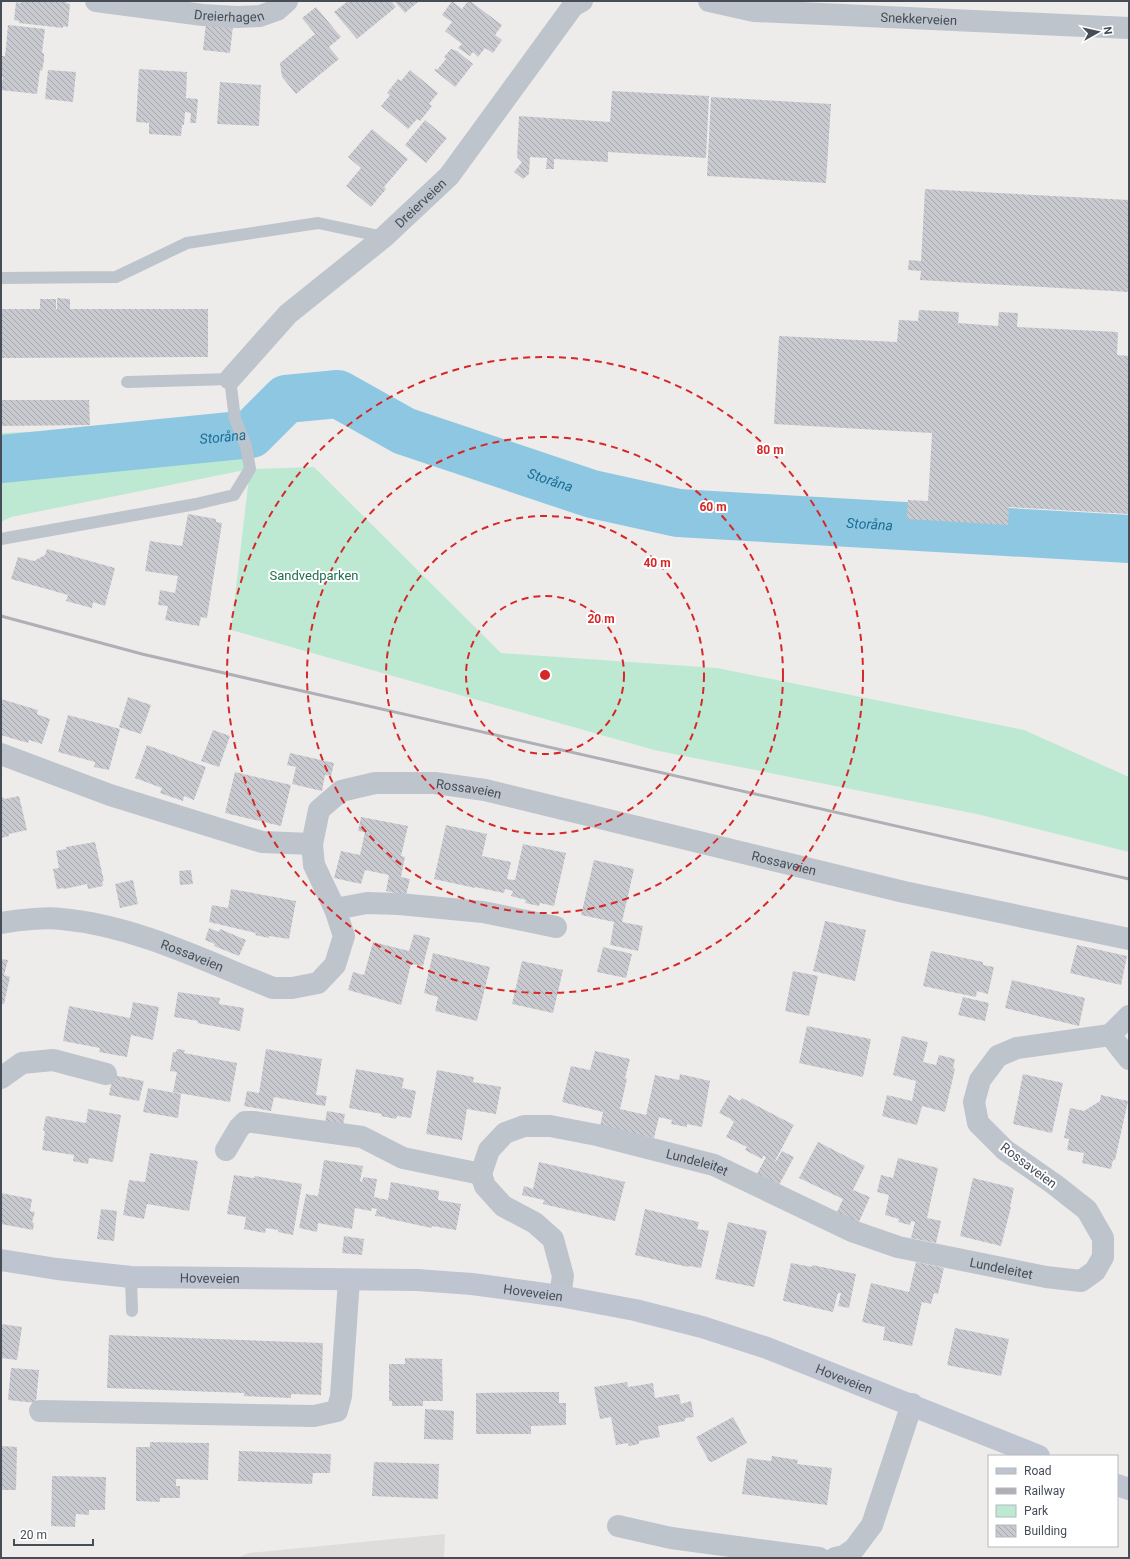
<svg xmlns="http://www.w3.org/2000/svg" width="1130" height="1559" viewBox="0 0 1130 1559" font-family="Roboto,sans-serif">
	<defs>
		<pattern id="building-back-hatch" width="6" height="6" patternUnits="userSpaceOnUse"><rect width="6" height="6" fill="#c9cad0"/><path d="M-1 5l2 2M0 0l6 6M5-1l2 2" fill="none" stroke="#a5a6ac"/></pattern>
	</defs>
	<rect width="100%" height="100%" fill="#eeeceb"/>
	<path fill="#dfdddc" d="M445,1534L444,1558H237L249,1553Z"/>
	<path fill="#bde9d2" d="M220,424L250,469L314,467L501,653L717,668L1024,730L1129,777V852L977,814L654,750L231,630L250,469L11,517L1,522V433Z"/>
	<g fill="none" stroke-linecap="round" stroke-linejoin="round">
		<path stroke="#8ec7e1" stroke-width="48" id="s1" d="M1,459L251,434L286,399L338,394L404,431L592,494L678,513L1129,539"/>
	</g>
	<path fill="url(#building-back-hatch)" d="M21,1H66V3L70,4L68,27L63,26V28L19,23V21L14,20L16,2L21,3Z
		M348,1H391L396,7L357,39L334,12Z
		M394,1H419L405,13Z
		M452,1L462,9L468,1H470L502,25L495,35L502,40L493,53L485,48L478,57L473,52L470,56L458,48L462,44L445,31L452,22L442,15Z
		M316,7L341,37L329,47L339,59L296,94L282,77L280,63L315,34L302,18Z
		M206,23L233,26L230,53L203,50Z
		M8,25L45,29L42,53H44V60L42,71L40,70L37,94L1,90L3,77H1V56H5Z
		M451,49L457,51L473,64L455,87L434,70L436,69L437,70L446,59L444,57Z
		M139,69L187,72L186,98L198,99L196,123H190L191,113L185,112L184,125H182L181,136L149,134V123L136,122Z
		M48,70L76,72L73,102L45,99Z
		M410,70L438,93L429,104L432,106L420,121L417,119L408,129L381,106L390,95L387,93L398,79L401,81Z
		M220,82L261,85L259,126L217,124Z
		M612,91L709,96L706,158L608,152V162L554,159V169H546L547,158L530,157L529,174L523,179L514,172L522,162L517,157L519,116L610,122Z
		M711,97L831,104L826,183L707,176Z
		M425,120L447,138L426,163L405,145Z
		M372,129L408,159L384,187L386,189L371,207L346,186L361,168L348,157Z
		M925,189L1129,200V292L920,280L921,271L908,270L909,260L921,261Z
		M57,298L70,299V309H208V357L1,358V309H40V299H56V309H57Z
		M919,310L959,312L958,323L998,326L999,312L1018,313L1017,327L1118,332L1117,355L1129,356V514L1009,507L1008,525L907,519L908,500L928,501L932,433L774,424L779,336L897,342L899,320L918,321Z
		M1,400H89L90,425L1,426Z
		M188,514L216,519V522L222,523L207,618L201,617L199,626L165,620L168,606L158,605L160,590L175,593L178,576L145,571L150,541L182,546Z
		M47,549L115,568L105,606L93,602L92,608L66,601L68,595L11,579L18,557L34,561L45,555Z
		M128,697L151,705L141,734L119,727Z
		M1,699L38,710L37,714L50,719L42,744L29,740L28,743L1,735Z
		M68,715L120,729L109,770L94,767L95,762L58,752Z
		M213,730L230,736L219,767L201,761Z
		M147,745L206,767L194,800L184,796L183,801L160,793L162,788L135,778Z
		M290,753L334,763L331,776L325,775L322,791L292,784L296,767L287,765Z
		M235,772L291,785L281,826L225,813Z
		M1,796L5,799L19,796L27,830L9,834V836L1,838Z
		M361,817L408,826L401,856L405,857L401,877L410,879L406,895L386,891L389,875L365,870L361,884L334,878L341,851L360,855L365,832L358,831Z
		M446,825L487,834L482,856L511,862L507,879L515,880L523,844L566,853L554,906L540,903L539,906L525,903L526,900L511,896L513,891L505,889L504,893L475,887V888L434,879Z
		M95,842L104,881H102L103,886L88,889L87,884L64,889L63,888L57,889L53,869L59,868L56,851L66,849V847Z
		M594,860L634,869L622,922L643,926L638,951L610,945L614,922L581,915Z
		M191,870L193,884L180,885L179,871Z
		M133,880L138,904L120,908L115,884Z
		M231,889L296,901L289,939L269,936V938L255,935L256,933L209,922L212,905L228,908Z
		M825,921L866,930L855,981L813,971Z
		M209,928L219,932L220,929L246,940L239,956L214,946L215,944L205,940Z
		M414,934L430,938L423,966L411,964L401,1005L348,990L353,972L364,975L373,942L409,951Z
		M1077,945L1127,956L1121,985L1070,973Z
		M603,947L632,954L626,978L597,972Z
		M931,951L983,962V965L994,967L988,994L977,991L976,997L923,986Z
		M433,953L490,967L477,1021L435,1011L438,997L424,993Z
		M1,959L8,960L4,975L10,977L4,1004H1Z
		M522,961L563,970L553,1013L512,1004Z
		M793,971L818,976L809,1016L785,1011Z
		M1012,980L1085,998L1079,1026L1005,1008Z
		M178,992L220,998L219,1004L244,1008L240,1031L197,1023L198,1021L174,1017Z
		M963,997L989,1003L985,1021L958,1015Z
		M133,1002L159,1007L153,1040L131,1035L127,1057L99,1052L100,1048L63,1041L69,1006L130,1018Z
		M807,1026L871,1039L863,1077L799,1063Z
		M902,1036L928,1042L923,1062L936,1065L939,1055L955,1059L953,1068L955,1069L945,1112L922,1106L917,1125L882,1116L887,1095L912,1101L916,1081L893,1075Z
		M177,1049L185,1050L184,1053L237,1063L230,1102L173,1092L177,1072L170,1071L173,1052H176Z
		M266,1049L322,1059L316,1095L327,1096L325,1106L274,1097L271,1111L244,1106L247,1091L259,1093Z
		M595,1051L630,1059L625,1078L627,1079L620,1109L646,1115L655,1075L679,1080L680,1074L710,1081L702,1127L687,1124V1127L671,1124L672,1120L659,1117L654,1138L600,1127L603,1112L562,1102L571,1066L590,1070Z
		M356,1069L404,1078L402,1088L416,1091L411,1118L397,1116L396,1119L381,1116L382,1114L349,1108Z
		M437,1070L474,1077L473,1082L501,1087L496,1114L467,1109L462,1140L426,1134Z
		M1023,1074L1063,1083L1052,1133L1013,1124Z
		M113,1075L144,1081L139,1101L109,1095Z
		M148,1088L181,1094L178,1118L143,1112Z
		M729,1095L740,1101L742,1098L794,1125L775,1161H776L782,1151L794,1157L779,1185L757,1174L766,1157L763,1156L762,1159L745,1150L747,1147L726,1137L734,1122L731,1120V1119L719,1113Z
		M1101,1095L1128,1101L1115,1160H1113L1111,1169L1082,1163L1084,1153L1067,1150L1069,1139L1064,1138L1070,1108L1084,1111L1100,1101Z
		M88,1109L121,1115L113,1162L89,1158L88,1164L73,1161L74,1155L42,1150L45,1131L43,1130L46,1116L86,1123Z
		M327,1111L345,1114L343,1126L325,1123Z
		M818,1142L865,1166L853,1190L870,1197L858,1224L836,1214L843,1199L799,1178Z
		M150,1153L198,1161L189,1211L147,1204L144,1219L123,1215L129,1180L145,1182Z
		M898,1158L938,1168L927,1218L941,1221L936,1243L911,1238L915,1222L911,1221L910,1225L898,1222L899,1219L885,1215L889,1195L877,1192L881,1175L893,1178Z
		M324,1160L363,1166L360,1181L362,1182L363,1177L377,1179L374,1197L388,1200L391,1182L439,1191L438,1200L461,1204L456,1230L432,1226V1228L385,1218V1217L375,1216L377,1209L372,1208L371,1211L355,1208L352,1229L318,1223L317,1232L299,1228L306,1194L318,1196Z
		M539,1162L625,1182L615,1221L543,1204L544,1200L522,1195L524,1186L533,1189Z
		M234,1175L254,1178L255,1176L302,1184L293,1235L278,1232V1230L266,1228L265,1233L244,1229L246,1217L227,1214Z
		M973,1178L1014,1188L1010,1207H1011L1001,1246L960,1236Z
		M1,1193L32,1199L30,1211L35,1212L32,1222L34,1223L33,1230L1,1224Z
		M101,1209L117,1211L114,1241L97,1239Z
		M645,1209L699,1222L697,1229L709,1231L701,1268L689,1266L688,1267L635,1255Z
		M728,1222L767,1231L754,1287L715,1279Z
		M344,1236L364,1239L362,1255L342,1253Z
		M916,1262L944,1268L938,1294L934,1293L931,1304L922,1302L912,1346L883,1340L885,1327L862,1322L871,1283L909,1292Z
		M791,1263L812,1267V1265L856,1274L849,1308L838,1306L841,1293H838L833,1312L784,1301L783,1300Z
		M1,1324L22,1327L17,1360L1,1358Z
		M955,1328L1009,1339L1001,1376L947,1365Z
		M109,1335L323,1343L321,1395L291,1394V1398L244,1396V1393L107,1388Z
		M405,1358L442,1359L443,1401H423V1406H392V1401H389V1364H405Z
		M11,1368L39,1370L36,1403L8,1400Z
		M627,1382L628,1387L653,1383L655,1398L679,1394L681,1404L691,1401L694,1417L685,1418V1421L658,1426L660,1437L639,1441V1444L629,1446L628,1443L616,1445L611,1417L600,1419L594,1387Z
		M531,1392H559V1403H566V1425L531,1426V1434H476V1393Z
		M425,1409L454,1411L453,1440L424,1439Z
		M733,1417L747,1443L712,1462L709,1461L696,1437Z
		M150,1442L209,1443L208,1480L176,1479V1486H180V1498H160V1502L136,1501V1447H150Z
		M1,1446L17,1447L16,1490H1Z
		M239,1451L331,1454L330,1473H313L312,1484L238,1481Z
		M772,1456L798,1460L797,1464L832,1468L827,1505L742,1494L747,1458L771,1461Z
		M374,1462L439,1464L438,1499L372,1496Z
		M52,1476L106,1477L105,1510H89V1515L76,1514L75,1527L51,1526Z"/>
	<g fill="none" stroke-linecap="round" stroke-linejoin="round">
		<path stroke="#bec4cc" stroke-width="12" d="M1,278L116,277L187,243L318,223L384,237
			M1,539L196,504L234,495L250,469L246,446L235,419L230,379L127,382
			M131,1277L132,1311"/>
		<g stroke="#bec4cc" stroke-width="22">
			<path id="s2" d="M96,1L203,15L237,17L260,16L277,10L287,1"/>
			<path id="s3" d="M709,1L754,11L1129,28"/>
			<path id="s4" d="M230,379L288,314L384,237L449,176L573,6L582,1"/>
			<path d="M1,754L110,795L262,842L312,844"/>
			<path d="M335,909L367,903L399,904L483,912L556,927"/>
			<path id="s5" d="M1,923C17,920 46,917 62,919C136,926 205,961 273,988H292L318,983L335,965L344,936L335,909L314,865L312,844L319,810L341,791L375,783H435L485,790L904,892L1129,939"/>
			<path d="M1110,1035L1129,1059"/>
			<path d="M1,1078L22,1063L53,1060L106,1074"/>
			<path d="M226,1150L239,1128L245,1122H253L362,1137L403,1158L481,1174"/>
			<path id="s6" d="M560,1296L563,1276L553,1239L535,1223L503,1206L485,1186L481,1174L489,1150L505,1133L524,1126H550L597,1135L714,1165L852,1231L898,1247L1046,1277L1081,1281L1095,1271L1103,1257V1238L1087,1210L1054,1184L1005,1150L978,1123L974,1102L980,1080L998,1056L1017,1048L1110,1035L1129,1016"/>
			<path d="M40,1411L314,1416L337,1411L341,1396L349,1280"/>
			<path d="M618,1526L671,1538L819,1558"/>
			<path d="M835,1558L844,1556L854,1549L872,1525L912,1404"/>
		</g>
		<g stroke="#bec5d1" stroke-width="22">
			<path id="s7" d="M1,1260L57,1269L131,1277L417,1280L472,1284L560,1296L635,1310L702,1327L767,1348L1039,1456"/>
			<path d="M1117,1485L1129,1489"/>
		</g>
		<path stroke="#aeb0b5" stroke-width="3" d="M1,616L142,654L276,685L1129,879"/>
	</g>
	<g fill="none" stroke="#d62828" stroke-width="2" stroke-dasharray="7 5">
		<circle cx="545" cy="675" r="79"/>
		<circle cx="545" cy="675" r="159"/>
		<circle cx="545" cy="675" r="238"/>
		<circle cx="545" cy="675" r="318"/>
	</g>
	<g text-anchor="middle" stroke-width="4" stroke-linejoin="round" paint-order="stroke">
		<g font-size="13" fill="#464d57" stroke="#fff">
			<text dy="5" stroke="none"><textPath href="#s2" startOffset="134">Dreierhagen</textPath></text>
			<text dy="5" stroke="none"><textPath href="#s3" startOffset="211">Snekkerveien</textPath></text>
			<text dy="5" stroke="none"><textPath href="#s4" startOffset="260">Dreierveien</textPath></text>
			<text dy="5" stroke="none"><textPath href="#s5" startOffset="676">Rossaveien</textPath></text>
			<text dy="5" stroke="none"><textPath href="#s5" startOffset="1000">Rossaveien</textPath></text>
			<text dy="5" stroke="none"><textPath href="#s5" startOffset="197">Rossaveien</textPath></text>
			<text dy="5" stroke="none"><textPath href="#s6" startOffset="405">Lundeleitet</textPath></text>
			<text transform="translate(1029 1165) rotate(37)" y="5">Rossaveien</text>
			<text dy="5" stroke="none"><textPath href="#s6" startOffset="729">Lundeleitet</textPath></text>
			<text dy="5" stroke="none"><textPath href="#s7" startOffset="210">Hoveveien</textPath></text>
			<text dy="5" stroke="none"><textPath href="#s7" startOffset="534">Hoveveien</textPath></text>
			<text dy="5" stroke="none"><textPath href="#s7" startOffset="858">Hoveveien</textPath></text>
		</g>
		<g font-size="13" fill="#1f6f50" stroke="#fff">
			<text x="314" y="580">Sandvedparken</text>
		</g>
		<g font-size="14" font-style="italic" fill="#1a6e95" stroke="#fff">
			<text dy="5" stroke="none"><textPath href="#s1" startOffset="223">Storåna</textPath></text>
			<text dy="5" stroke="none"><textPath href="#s1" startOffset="583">Storåna</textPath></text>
			<text dy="5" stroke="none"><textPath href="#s1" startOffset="907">Storåna</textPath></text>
		</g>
	</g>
	<circle cx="545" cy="675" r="6" fill="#d62828" stroke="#fff" stroke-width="2"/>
	<g font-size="12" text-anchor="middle" font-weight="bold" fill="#d62828" stroke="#fff" stroke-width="4" stroke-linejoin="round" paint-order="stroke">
		<text x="770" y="454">80 m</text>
		<text x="713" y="511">60 m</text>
		<text x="657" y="567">40 m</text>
		<text x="601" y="623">20 m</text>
	</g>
	<rect width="1130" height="1559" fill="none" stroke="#464d57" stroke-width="4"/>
	<rect x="988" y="1455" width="130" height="92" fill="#ffffff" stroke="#b5b8bc"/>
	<rect x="996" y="1468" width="20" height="6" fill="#bec5d1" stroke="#b5b8bc"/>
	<text x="1024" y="1475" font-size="12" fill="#464d57">Road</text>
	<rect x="996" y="1488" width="20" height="6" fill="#aeb0b5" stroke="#b5b8bc"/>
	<text x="1024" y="1495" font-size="12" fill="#464d57">Railway</text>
	<rect x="996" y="1505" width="20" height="12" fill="#bde9d2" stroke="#b5b8bc"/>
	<text x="1024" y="1515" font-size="12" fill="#464d57">Park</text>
	<rect x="996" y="1525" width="20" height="12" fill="url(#building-back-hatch)" stroke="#b5b8bc"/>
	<text x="1024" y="1535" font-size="12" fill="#464d57">Building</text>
	<g transform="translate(1098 32) rotate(82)" stroke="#ffffff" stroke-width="3" paint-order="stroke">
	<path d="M0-3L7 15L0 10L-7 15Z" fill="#464d57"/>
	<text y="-6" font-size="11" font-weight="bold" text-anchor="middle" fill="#464d57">N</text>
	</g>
	<path d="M14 1539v6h79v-6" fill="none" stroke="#464d57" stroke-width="2"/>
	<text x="20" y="1539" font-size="12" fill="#464d57" stroke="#ffffff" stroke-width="3" paint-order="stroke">20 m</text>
</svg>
